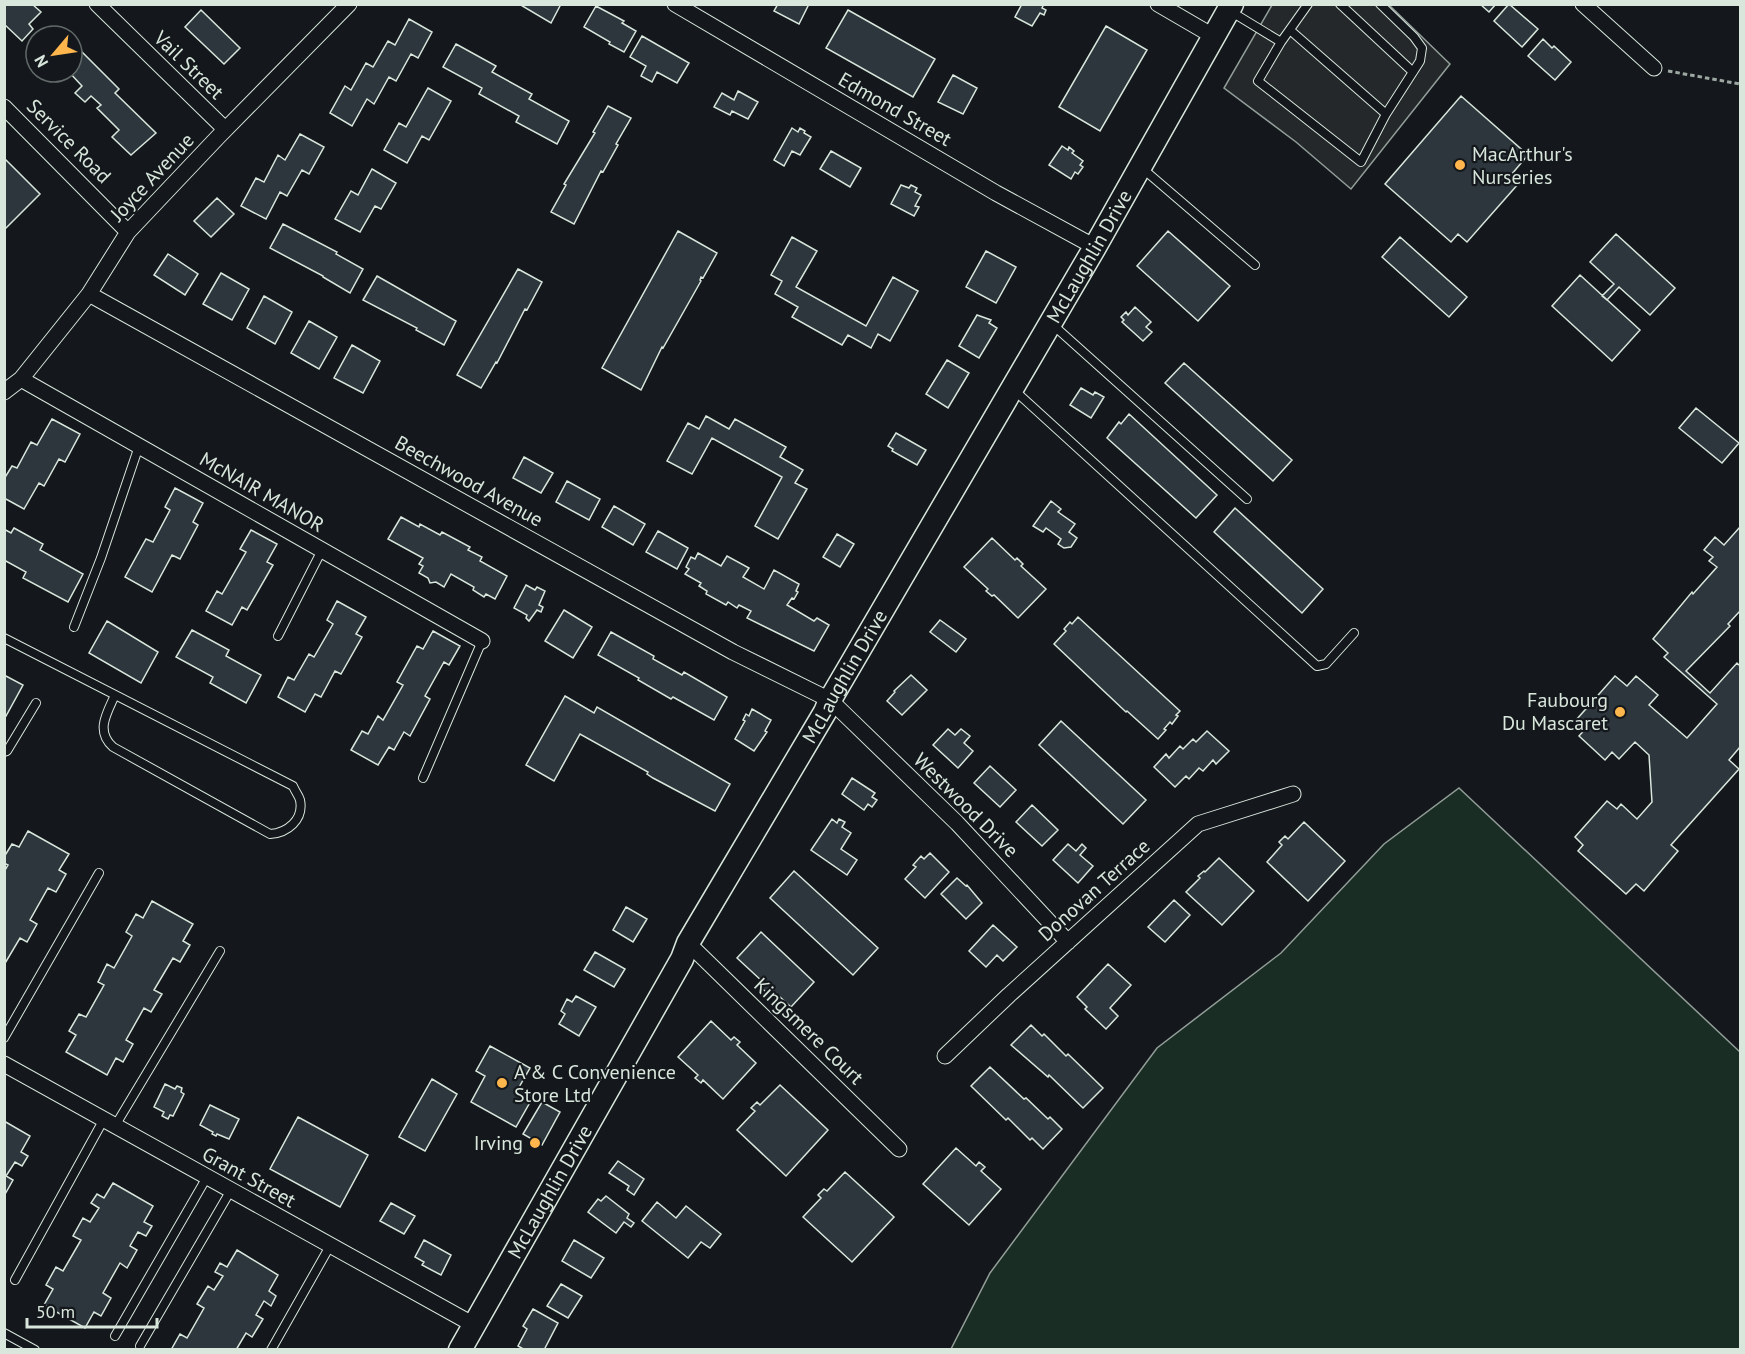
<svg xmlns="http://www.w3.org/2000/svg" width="1745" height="1354" viewBox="0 0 1745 1354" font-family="'PT Sans',sans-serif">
	<rect width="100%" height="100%" fill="#14181c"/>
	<path fill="#1a2d24" stroke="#939e99" stroke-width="1.5" d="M1459,788L1740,1052V1349H951L990,1273L1157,1048L1281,953L1384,844Z"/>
	<path fill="#24282b" stroke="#939e99" stroke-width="1.5" d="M1272,5H1389L1450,64L1351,189L1296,142L1224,88Z"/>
	<path fill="#2c363c" stroke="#d8e6dc" stroke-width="1.5" d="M4,4H32L41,12L29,24L33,29L22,41L4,24Z
		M519,4H561L551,23Z
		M778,4H809L799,24L774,11Z
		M1022,4H1044L1042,8L1046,10L1044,15L1040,13L1032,26L1015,17Z
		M1480,4H1496L1489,12Z
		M1509,4L1538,29L1522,47L1494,21Z
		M596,6L624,21L622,23L636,31L624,52L609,44L610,42L584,27Z
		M201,10L240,48L224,64L185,27Z
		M848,10L935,59L913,97L826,48Z
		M409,19L432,32L418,58L411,54L396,81L389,77L374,104L367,99L352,126L330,113L345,86L351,90L366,63L373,67L388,41L395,45Z
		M1106,26L1147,50L1100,131L1059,107Z
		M58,28L65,36H50Z
		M642,36L689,63L677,83L657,72L652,82L641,76L646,66L630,57Z
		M1543,39L1552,48L1554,46L1571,62L1555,80L1528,56Z
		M72,42L119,89L115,93L156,133L131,155L112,137L119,130L97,108L101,105L91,96L85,102L75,93L82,86L69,72H72Z
		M456,44L496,66L492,72L532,94L529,99L569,121L557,144L516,122L519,116L479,94L482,88L443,67Z
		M953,75L977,88L963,114L938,102Z
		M428,88L451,101L429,140L422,136L407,163L384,150L399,123L406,127Z
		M738,91L758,102L748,119L732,111L730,115L714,107L722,93L734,100Z
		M1461,96L1528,155L1511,175L1519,183L1467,242L1458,234L1451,242L1385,184Z
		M608,106L631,118L616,144L618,145L603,172L601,171L574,224L551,212L566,185L564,184L595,133L593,132Z
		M792,128L798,132L800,128L805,131L804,133L811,137L800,155L792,151L784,166L774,160Z
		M300,134L324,147L309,174L302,170L287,196L280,192L266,219L241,206L256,178L264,182L278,155L285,160Z
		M1062,146L1068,150L1069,147L1074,151L1072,153L1083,161L1080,165L1083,167L1078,174L1075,172L1071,179L1049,165Z
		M831,151L861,168L850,187L820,169Z
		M6,160L40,194L4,230V162Z
		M372,169L396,183L381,209L375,206L360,232L335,219L351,191L358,195Z
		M901,185L909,188L911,185L917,188L915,192L921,195L915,206L919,207L914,216L891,204Z
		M217,198L234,214L211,237L194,221Z
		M283,224L337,252L336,254L363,269L350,293L323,277V276L270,248Z
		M678,231L717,253L703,278L701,277L700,280L701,281L663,348L662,347L641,390L602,368Z
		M1168,231L1230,286L1198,321L1137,266Z
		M1616,234L1675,288L1650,315L1619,287L1607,300L1602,296L1614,284L1590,262Z
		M792,237L817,251L796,287L866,326L893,277L918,291L890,341L878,334L871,348L848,335L842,345L792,317L798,307L775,294L782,281L771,275Z
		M1400,237L1467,297L1449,317L1382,257Z
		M986,251L1016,267L996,303L966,287Z
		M168,254L198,274L185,295L154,275Z
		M518,269L542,282L527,310L525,309L497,363L496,362L481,388L457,375Z
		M221,273L249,289L232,320L203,304Z
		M1580,275L1640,330L1612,361L1552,306Z
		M377,276L456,321L444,345L416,330L417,328L363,300Z
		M264,296L292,312L275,344L247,328Z
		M1135,307L1151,322L1146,327L1152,332L1143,341L1122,322L1124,320L1121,317L1126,312L1128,315Z
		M977,315L991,320L989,323L997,328L979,358L959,346Z
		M309,321L337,337L319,369L291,353Z
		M352,345L380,361L363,393L334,378Z
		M947,360L969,373L948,408L926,394Z
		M1184,363L1292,460L1273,481L1165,383Z
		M1081,388L1093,395L1095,392L1104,397L1091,418L1070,405Z
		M1696,408L1739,443L1722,463L1679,428Z
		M1129,414L1217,495L1196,518L1107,438L1119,422L1121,424Z
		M706,416L729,429L735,419L786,447L780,457L803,470L795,483L807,489L778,539L755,526L782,477L712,438L692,474L667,461L688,423L699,429Z
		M52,419L80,434L65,462L59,459L44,486L39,483L24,509L4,498V479L12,466L17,468L31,442L37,445Z
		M896,433L926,450L917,465L892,451L893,449L888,446Z
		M524,457L553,473L541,493L513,478Z
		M567,481L600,499L589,520L556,502Z
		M175,488L203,503L193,522L198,525L180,559L172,555L152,592L125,577L146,539L153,542L170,510L165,507Z
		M1051,501L1061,509L1058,512L1075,524L1069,532L1077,538L1071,547L1064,548L1058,544L1061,539L1046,528L1043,532L1033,526Z
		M614,506L645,524L633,545L602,527Z
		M1235,508L1323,589L1302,613L1214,532Z
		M401,517L419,527L420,524L440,535L442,532L470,547L468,550L482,557L480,561L507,576L495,599L486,594L484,597L473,590L474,587L451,574L444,587L436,582L430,583L428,578L419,573L423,566L419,564L423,558L388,539Z
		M1740,527V611L1728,624L1730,626L1686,671L1710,693L1737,663L1740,666V747L1729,760L1739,769L1671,845L1678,851L1644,891L1636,884L1626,894L1578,851L1583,845L1575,837L1607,801L1617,809L1621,804L1637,819L1652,802L1649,755L1635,742L1619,759L1612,752L1605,760L1579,736L1587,727L1577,719L1615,676L1627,686L1636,676L1658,695L1649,705L1687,738L1717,704L1664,657L1668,653L1653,639L1692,592L1693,594L1717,567L1709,561L1713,557L1704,550L1715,537L1724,545Z
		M14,528L43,544L40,550L83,574L68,602L23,578L26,572L4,560V529L11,533Z
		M251,530L277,544L267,562L273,565L247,610L242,607L232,625L206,611L217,591L222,594L246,552L240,549Z
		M658,531L688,548L677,569L646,552Z
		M837,534L854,544L840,567L823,557Z
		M992,538L1015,560L1017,558L1023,564L1021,566L1046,589L1018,618L994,595L992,596L986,591L988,589L964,567Z
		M698,553L721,566L727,556L749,568L743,577L764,589L774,570L799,584L796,591L798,592L794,599L792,598L787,605L814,621L817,618L829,625L814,651L747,618L751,611L739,605L737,608L728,602L726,605L706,594L707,591L699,586L701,583L685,574L689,569L686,567L691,557L695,559Z
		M526,585L535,590L537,587L545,591L539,605L543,607L541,612L537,610L529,621L526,618L527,615L514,608Z
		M337,601L366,617L356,634L362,637L341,674L335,671L321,697L315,694L305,712L278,697L288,677L294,680L309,654L314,657L333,624L327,620Z
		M564,610L592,627L573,658L545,641Z
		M1078,617L1180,711L1176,715L1178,716L1172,724L1170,722L1164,729L1166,730L1158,739L1127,711L1126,712L1054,644L1066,631L1064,629L1070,622L1072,624Z
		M940,620L966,639L956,652L930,632Z
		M107,621L158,652L141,683L89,653Z
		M192,630L229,650L226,656L261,675L246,703L210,683L213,677L176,657Z
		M433,631L460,646L449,665L444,662L425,696L430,699L410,736L404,732L394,750L389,747L378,765L351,750L362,731L368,734L378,716L383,720L403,685L397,682L417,646L423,649Z
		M611,632L654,656L653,659L682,675L684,672L727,697L714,720L673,697L671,699L638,680L639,678L598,655Z
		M4,675L23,685L6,716L4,715Z
		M911,675L927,690L902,715L887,701L895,692L894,691Z
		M565,696L594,713L597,707L730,784L715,811L653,778L647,774L648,772L580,734L554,781L526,765Z
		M752,709L771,720L765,731L767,732L754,751L735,739L745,721L743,720L746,714L749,716Z
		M1061,721L1146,800L1123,824L1039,745Z
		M948,729L955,735L961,729L970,736L964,743L973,751L958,768L933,745Z
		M1207,731L1229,751L1216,764L1213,760L1203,771L1199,768L1189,779L1186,776L1175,787L1154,767L1166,754L1169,758L1180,746L1183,749L1193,739L1196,742Z
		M990,766L1016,790L1000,807L974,783Z
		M852,778L875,793L872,797L877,800L872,807L868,804L864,810L842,794Z
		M1032,805L1058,830L1042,846L1016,822Z
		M832,819L837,823L839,819L845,822L842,827L851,833L841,849L857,860L847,875L811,850Z
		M1304,822L1345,861L1308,901L1267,862L1282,845L1279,842L1285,836L1288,839Z
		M28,831L69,854L59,870L66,874L56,892L48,888L30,920L37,924L27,942L20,938L4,965V872L8,865L4,863V857L12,844L19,847Z
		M1068,844L1076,851L1082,844L1086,848L1080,855L1093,866L1078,883L1053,860Z
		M930,853L949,872L925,898L905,879L916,867L913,865L921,856L924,859Z
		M1219,858L1254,891L1222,925L1186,892L1200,878L1198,876L1204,871L1205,872Z
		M794,871L878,948L853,975L770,898Z
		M957,878L966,886L967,885L982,903L966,919L941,894Z
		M1174,900L1190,915L1165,942L1148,927Z
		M152,901L193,924L183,941L190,945L180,962L173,958L154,990L162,994L151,1012L144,1008L126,1040L133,1044L123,1062L116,1058L107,1075L66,1052L76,1035L69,1031L79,1014L86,1017L104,985L98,982L107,964L114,968L132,936L126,932L136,914L143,918Z
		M626,907L647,919L633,942L613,930Z
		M993,925L1017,947L1003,961L997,955L986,967L969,951Z
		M761,932L814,982L791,1007L770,988L766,992L759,986L763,982L737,958Z
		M595,952L625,969L614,987L584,970Z
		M1108,964L1131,985L1110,1008L1118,1016L1106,1029L1085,1009L1087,1007L1077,997Z
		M576,996L596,1007L579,1036L559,1024L565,1014L561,1011L567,999L572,1002Z
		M711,1021L731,1040L734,1037L740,1042L737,1045L756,1063L723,1099L703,1080L701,1083L695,1078L698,1075L678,1057Z
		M1031,1025L1042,1036L1044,1034L1066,1056L1068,1054L1103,1088L1083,1108L1049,1075L1048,1077L1011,1045Z
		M490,1046L530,1068L518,1089L533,1097L516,1127L471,1102L485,1076L476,1071Z
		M990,1067L1024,1099L1026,1098L1048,1119L1050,1117L1062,1129L1043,1149L1032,1138L1030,1140L1008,1118L1006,1120L971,1086Z
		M432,1079L457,1094L425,1151L399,1137Z
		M165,1084L175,1089L177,1086L182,1088L181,1092L184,1094L173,1116L170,1115L168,1119L162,1116L164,1112L154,1107Z
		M780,1085L828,1130L786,1176L737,1130L755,1111L751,1108L757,1102L760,1105Z
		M542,1102L560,1112L542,1145L523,1134Z
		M210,1105L239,1119L229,1139L217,1134L216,1136L212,1134L213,1132L200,1125Z
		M298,1117L368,1155L340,1207L270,1169Z
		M4,1121L30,1136L21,1152L28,1156L22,1166L15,1162L6,1176L13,1180L4,1196Z
		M956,1148L976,1166L979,1162L985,1167L981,1171L1001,1189L969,1225L923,1184Z
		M618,1161L644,1179L634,1195L627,1190L629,1186L609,1173Z
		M845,1172L894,1217L852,1262L803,1217L821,1198L818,1195L824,1189L827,1191Z
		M113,1183L153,1206L144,1222L152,1226L146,1236L138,1232L130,1246L137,1250L127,1268L120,1263L103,1293L111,1298L101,1316L94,1312L85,1328L44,1305L53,1289L46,1285L56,1267L63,1271L81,1240L73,1236L83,1218L90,1222L99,1208L91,1203L97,1194L104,1198Z
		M606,1196L629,1214L627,1218L634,1223L631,1227L624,1222L616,1233L588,1212L598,1199L601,1201Z
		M657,1202L676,1218L686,1206L721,1234L710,1248L701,1242L688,1258L642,1221Z
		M391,1203L415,1216L404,1234L380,1221Z
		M424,1240L451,1255L441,1275L422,1265L424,1262L415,1257Z
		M574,1240L604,1258L591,1278L562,1261Z
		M237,1250L278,1275L269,1291L276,1296L271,1306L264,1301L256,1315L263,1319L252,1337L246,1333L236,1350H171L180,1334L187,1338L204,1308L197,1304L208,1286L214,1290L223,1276L215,1272L220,1263L227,1267Z
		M561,1284L582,1296L568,1318L547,1306Z
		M533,1309L558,1323L544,1350H525L518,1346L527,1329L523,1326Z"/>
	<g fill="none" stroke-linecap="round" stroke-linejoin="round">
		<g stroke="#d8e6dc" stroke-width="10">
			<path id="service" d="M1308,4L1281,42L1258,81L1361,162L1386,114L1420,61L1422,48L1414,37L1380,4
				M1340,4L1413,72
				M1230,11L1281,42
				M1290,30L1386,114
				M1142,168L1255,265
				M1052,324L1247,499
				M1014,390L1317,666L1326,664L1354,633
				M74,627L101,558L139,446
				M278,636L322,550
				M4,638L293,786C295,791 299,796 300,800C304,820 287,833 270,834L113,747C95,731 107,713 115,695
				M4,752L7,751L36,703
				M423,778L482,641
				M4,1038L99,873
				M115,1126L220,951
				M15,1280L104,1119
				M4,1333L35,1350
				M115,1336L207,1177
				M140,1346L231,1190
				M271,1350L330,1246"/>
		</g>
		<g stroke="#d8e6dc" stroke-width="17">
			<path id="minor" d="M97,4L225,129
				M675,4L996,193L1095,247
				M1158,4L1213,36
				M1583,4L1654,68
				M4,107L128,232
				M89,294L733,652L830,700L957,823L1068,942
				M21,379L482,641
				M4,392L21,379L89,294L128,232L218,137L349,4
				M688,943L899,1149
				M945,1056L1009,995L1198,824L1293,794
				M4,1064L474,1325"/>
		</g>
		<g stroke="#d8e6dc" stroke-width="25">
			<g id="secondary">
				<path id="s1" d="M460,1350L682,959L688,943L825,712L830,700L1095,247L1232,4"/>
			</g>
		</g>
		<path stroke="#9da8a2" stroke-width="3" stroke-dasharray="4.5 3" stroke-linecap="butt" d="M1668,71L1740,84"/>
		<use href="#service" stroke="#14181c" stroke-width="8"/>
		<use href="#minor" stroke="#14181c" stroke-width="15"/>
		<use href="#secondary" stroke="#14181c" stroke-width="22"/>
	</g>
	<g fill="#ffb74d" stroke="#14181c" stroke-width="2">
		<circle cx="1460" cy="165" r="6"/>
		<circle cx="1620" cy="712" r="6"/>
		<circle cx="502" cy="1083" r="6"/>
		<circle cx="535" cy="1143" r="6"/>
	</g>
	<g text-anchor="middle" stroke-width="4.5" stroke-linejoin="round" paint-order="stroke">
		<g font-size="20" fill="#d8e6dc" stroke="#14181c">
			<text transform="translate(189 65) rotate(44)" y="7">Vail Street</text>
			<text transform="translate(895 109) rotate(30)" y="7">Edmond Street</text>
			<text transform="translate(69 141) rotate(45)" y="7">Service Road</text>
			<text transform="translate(152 177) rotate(-47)" y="7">Joyce Avenue</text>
			<text dy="7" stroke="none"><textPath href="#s1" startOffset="1262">McLaughlin Drive</textPath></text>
			<text transform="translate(469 481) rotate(29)" y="7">Beechwood Avenue</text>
			<text transform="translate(262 492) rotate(30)" y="7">McNAIR MANOR</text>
			<text dy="7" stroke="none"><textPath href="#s1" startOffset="776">McLaughlin Drive</textPath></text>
			<text transform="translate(966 805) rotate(45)" y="7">Westwood Drive</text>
			<text transform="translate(1094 890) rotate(-42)" y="7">Donovan Terrace</text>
			<text transform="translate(809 1031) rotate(44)" y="7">Kingsmere Court</text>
			<text transform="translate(249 1177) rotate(29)" y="7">Grant Street</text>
			<text dy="7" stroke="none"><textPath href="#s1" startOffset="182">McLaughlin Drive</textPath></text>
		</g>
		<g font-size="20" fill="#d8e6dc" stroke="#14181c" text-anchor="start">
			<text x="1472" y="161">MacArthur's<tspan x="1472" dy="23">Nurseries</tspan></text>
			<text x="1608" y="707" text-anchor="end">Faubourg<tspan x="1608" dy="23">Du Mascaret</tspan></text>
			<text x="514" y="1079">A &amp; C Convenience<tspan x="514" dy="23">Store Ltd</tspan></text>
			<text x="523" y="1150" text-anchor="end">Irving</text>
		</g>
	</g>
	<rect width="1745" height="1354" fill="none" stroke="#d8e6dc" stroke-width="12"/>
	<g transform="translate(54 54) rotate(241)"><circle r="28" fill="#14181c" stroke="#626a69" stroke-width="1.5"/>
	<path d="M0-4.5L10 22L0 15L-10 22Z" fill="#ffb74d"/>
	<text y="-9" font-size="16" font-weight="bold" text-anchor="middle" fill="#d8e6dc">N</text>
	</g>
	<path d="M27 1318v9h130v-9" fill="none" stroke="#d8e6dc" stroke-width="3"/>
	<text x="36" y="1318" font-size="18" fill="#d8e6dc" stroke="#14181c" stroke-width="4.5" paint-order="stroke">50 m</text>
</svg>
